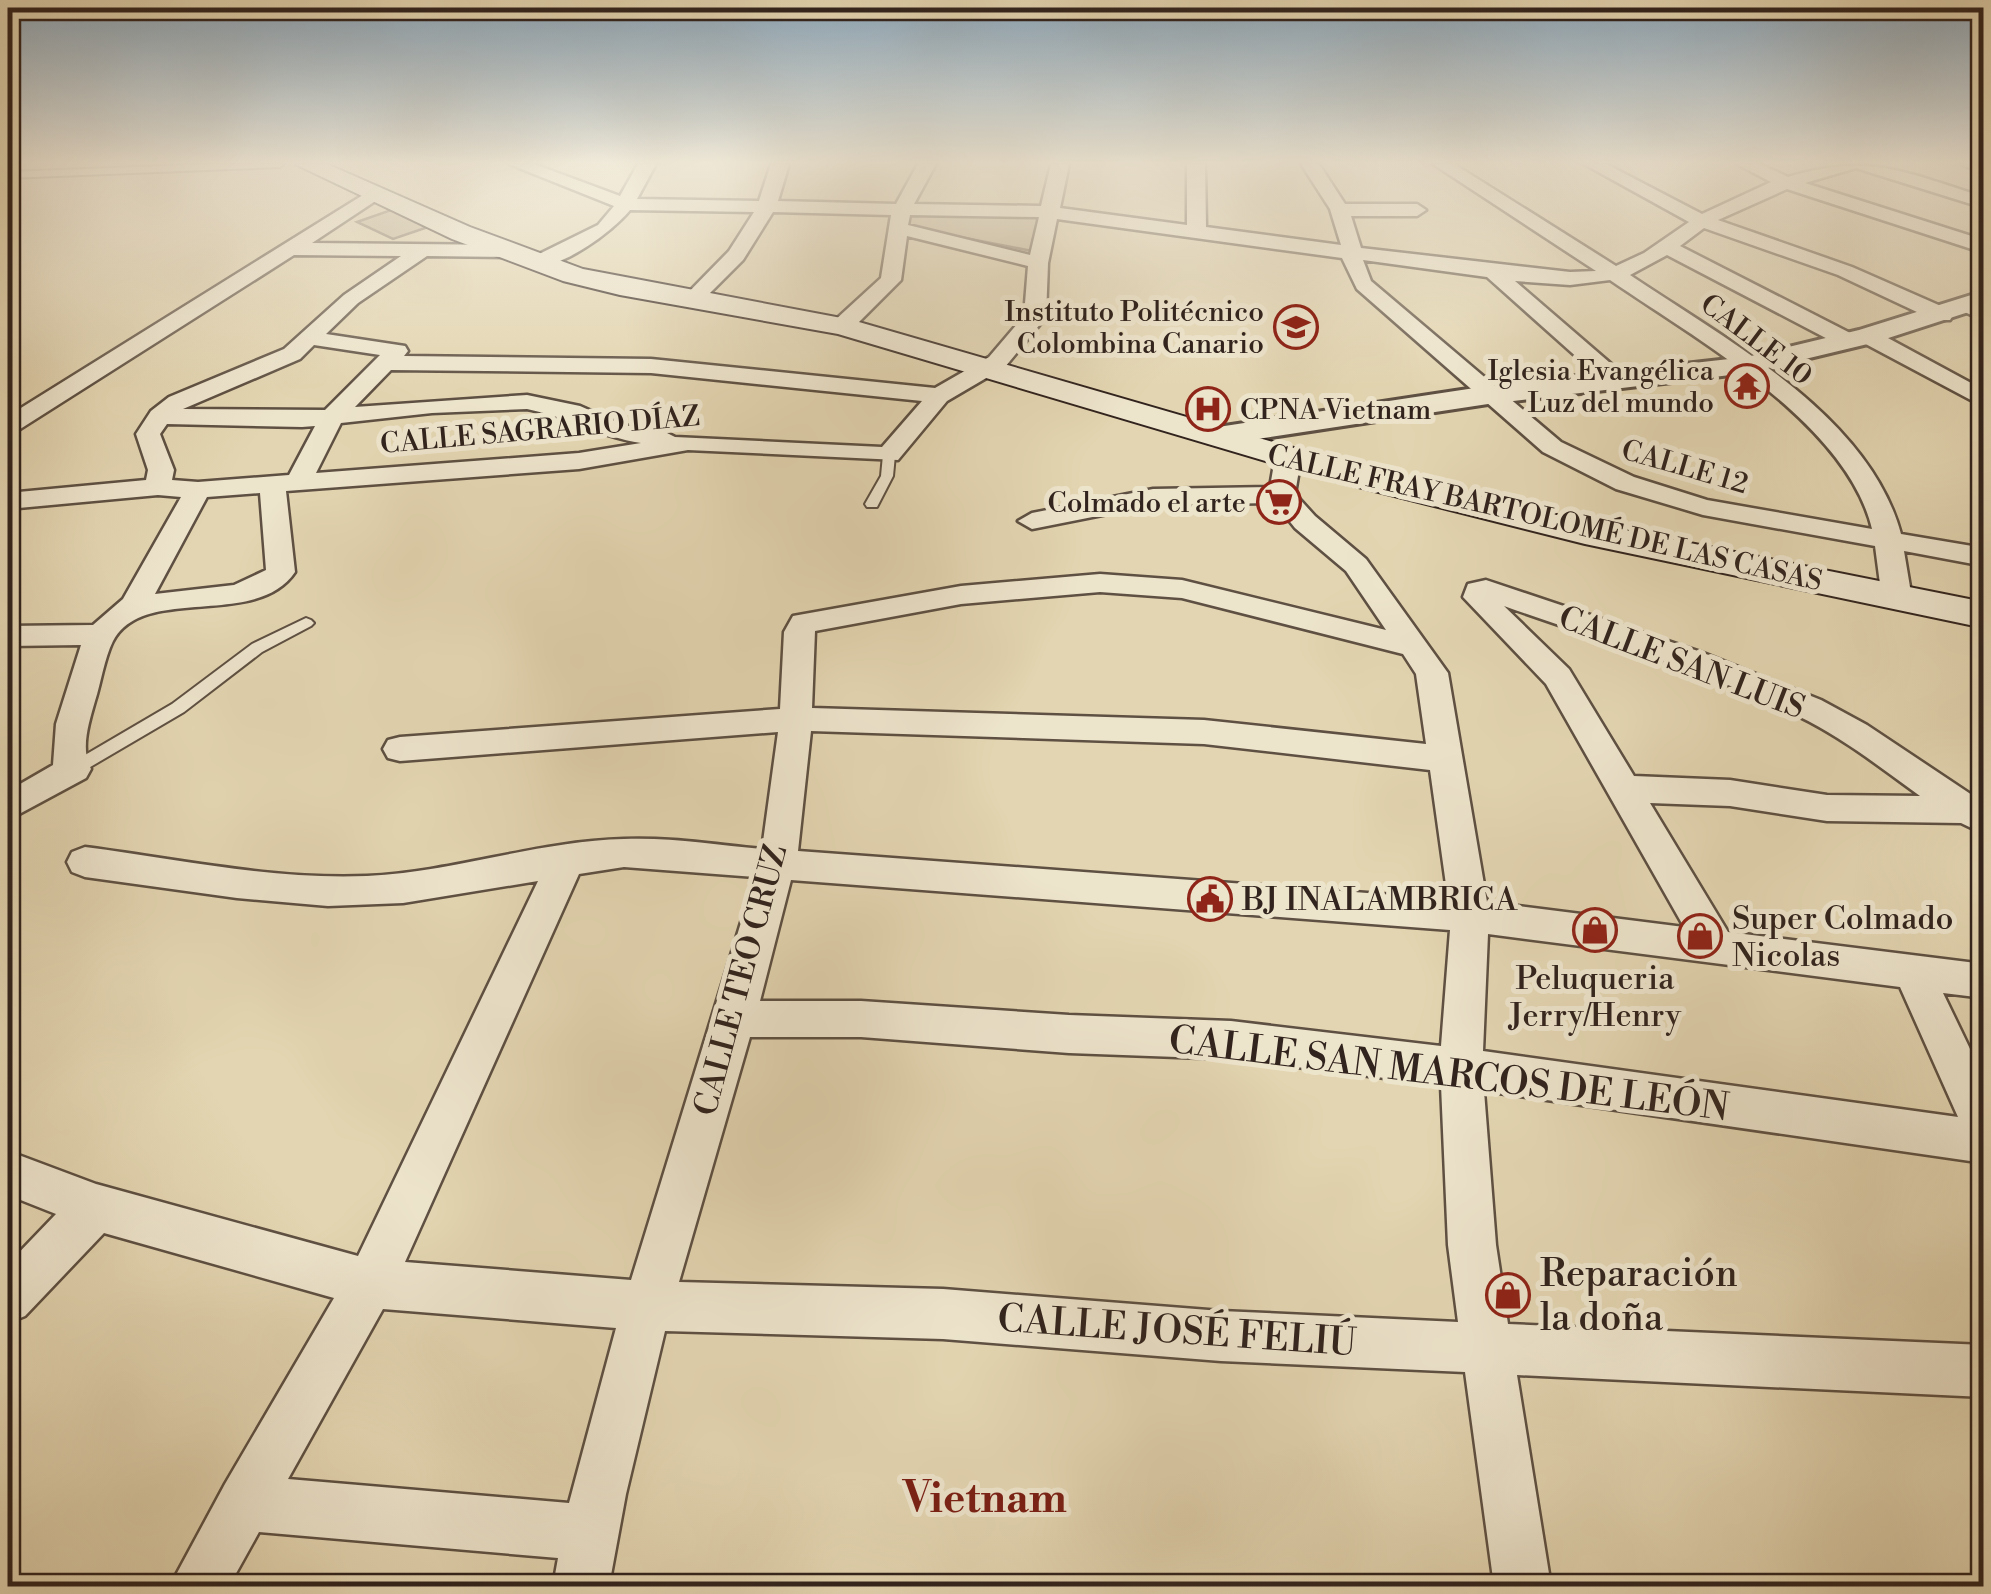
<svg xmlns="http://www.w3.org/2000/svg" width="1991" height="1594" viewBox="0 0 1991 1594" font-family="'Libre Bodoni',serif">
	<rect width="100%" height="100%" fill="#e3d5b1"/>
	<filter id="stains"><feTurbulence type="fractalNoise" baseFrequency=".002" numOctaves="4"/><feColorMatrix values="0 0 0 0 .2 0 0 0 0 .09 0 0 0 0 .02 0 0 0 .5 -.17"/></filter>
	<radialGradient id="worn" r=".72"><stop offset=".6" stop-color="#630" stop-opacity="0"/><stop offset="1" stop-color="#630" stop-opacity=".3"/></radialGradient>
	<path fill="#c5b798" stroke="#7b6d5a" stroke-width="2.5" d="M906,206L1043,211L1032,251L904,226Z
		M391,210L428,227L393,239L357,222Z"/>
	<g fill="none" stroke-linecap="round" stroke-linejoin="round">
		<g stroke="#5e5042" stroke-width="4">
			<path id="service" d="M211,164H284L280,167L8,178V172Z
				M889,451L895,455L893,476L877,507H867L865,504L881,476L883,455Z
				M306,618L311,620L314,623L311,626L262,652L184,712L80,773H68L65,769L68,765L172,704L252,644Z"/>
		</g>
		<g stroke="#5e5042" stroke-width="5">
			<path id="minor" d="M509,164H534L620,196L638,164H656L637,199L759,201L771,164H789L778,201L896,204L918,164H936L914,204L1041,206L1051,164H1069L1060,208L1187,225V164H1205L1206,227L1341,245L1330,209L1301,164H1319L1345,204H1417L1426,210L1417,216H1351L1361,248L1570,272L1596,271L1433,164H1454L1616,266L1644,253L1689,222L1584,164H1606L1702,214L1771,182L1737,164H1760L1788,177C1869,152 1907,173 1984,197V208L1856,168L1805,183L1984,240V253L1787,189L1718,220L1852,267L1950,310L1953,315L1950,320H1934L1838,275L1704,228L1680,246L1856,336L1867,329L1875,331L1984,390V407L1860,341L1849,348L1841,346L1667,255L1630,275C1726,340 1869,415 1901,534L1984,548V566L1904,551L1912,599L1907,606H1887L1882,599L1875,546L1703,515L1616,489L1543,452L1357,289L1342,258L1057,219L1048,263L1046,317L1005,367L947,401L898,460L688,450L579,469L286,491L295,572C256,630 144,583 113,641C104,659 101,683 95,701C89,722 80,749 91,769L86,778L8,820V791L53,765L56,724L81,645L8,646V626L93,625L123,599L181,497L158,495L8,509V493L146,480L148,470L136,434L151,411L169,397L284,349L344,295L401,256L294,255L17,431L8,433V416L371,190H383L386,194L312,243L509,245L519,251L509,257L427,256L358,303L326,334L405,346L408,351L404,356L651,359L935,388L989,357L1024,316L1028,266L907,236L901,280L850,331H834L831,326L834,321L881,278L891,215L773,212L743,260L699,304L692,306L681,300L729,251L754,212L630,210C613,231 560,271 531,266V258L598,225L614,206ZM910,215L1039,217L1030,255L908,225ZM1363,260L1487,277L1608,385H1624L1628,380L1624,375L1515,281L1570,285L1610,280C1696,339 1847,423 1872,529L1707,500L1634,477L1561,442L1371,281ZM314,345L380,355L325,410L183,409L300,359ZM391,370L651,373L922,401L882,447L675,437L663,431L623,425L580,406L527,395L355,407ZM527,409C567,417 601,437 641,443L579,453L316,473L341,423L432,413ZM167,424L302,427L315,426L289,475L198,482L172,480L174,470L160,434ZM260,493L266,570L234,585L155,594L207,497Z
				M1961,164H1984V174Z
				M1963,300L1984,307V321L1952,306Z
				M1288,450L1301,458L1295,494L1315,516L1366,559L1448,673L1487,902L1684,927L1546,684L1463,597L1468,584L1486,580L1701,652L1821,700L1867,725L1984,803V834L1961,823L1827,821L1730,806L1650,803L1728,932L1984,964V998L1943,993L1984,1078V1163L1484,1091L1496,1245L1508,1324L1984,1345V1397L1517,1375L1551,1586H1494L1465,1372L1221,1361L943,1339L665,1331L626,1494L609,1586H553L558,1558L259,1532L229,1586H170L225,1484L334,1298L104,1233L25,1316L8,1323V1264L56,1214L8,1195V1151L96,1184L358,1256L538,881L403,903L328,906L237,898L85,877L72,872L67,862L72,852L85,847C178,859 273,880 367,876C454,872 538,841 624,839C669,837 717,845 762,849L778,732L400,761L388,758L383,749L388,740L400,737L780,709L784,632L793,616L961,586L1100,574L1182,580L1386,630L1346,571L1295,528L1275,503L1153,505L1032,529L1018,521L1032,513L1153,489L1270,487L1275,458ZM1100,592L1182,598L1403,654L1416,674L1426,744L1204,720L812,708L815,631L961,604ZM1504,606C1602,641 1704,670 1798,716C1842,737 1881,768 1920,796L1827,795L1730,780L1634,776L1569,669ZM811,731L1204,744L1430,770L1448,899L798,851ZM624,867L755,877L631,1280L405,1262L579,874ZM791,880L1450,930L1441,1046L1231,1021L1069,1015L861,1001H760ZM1488,934L1900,987L1958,1117L1483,1051ZM750,1037H861L1069,1053L1231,1059L1441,1085L1448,1245L1458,1322L1221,1311L943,1289L679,1282ZM383,1309L616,1328L569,1503L288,1479Z"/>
		</g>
		<g stroke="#5e5042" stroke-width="6">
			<path id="tertiary" d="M1984,291V307L1876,342L1747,373L1488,404L1218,445L1207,442L1203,436L1207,430L1218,427L1488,386L1747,357L1859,330Z"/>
		</g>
		<g stroke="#31231d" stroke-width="4">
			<path id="secondary" d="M295,164H327L470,227L583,269L852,320L1342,462L1585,522L1984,602V628L1585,544L1319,477L838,334L620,295L563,281L452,239Z"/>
		</g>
		<use href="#service" fill="#ede4cc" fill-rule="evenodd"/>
		<use href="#minor" fill="#ede4cc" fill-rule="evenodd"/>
		<use href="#tertiary" fill="#ede4cc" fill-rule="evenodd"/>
		<use href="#secondary" fill="#ede4cc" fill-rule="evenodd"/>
	</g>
	<linearGradient id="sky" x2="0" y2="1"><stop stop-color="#8da9be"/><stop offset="0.42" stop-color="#f2ecdc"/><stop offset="1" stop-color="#f2ecdc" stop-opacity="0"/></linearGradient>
	<rect width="1991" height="387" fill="url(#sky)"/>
	<defs>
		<g id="school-ring" transform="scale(2.25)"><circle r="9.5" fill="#ede4cc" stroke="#8f2418" stroke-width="1.5"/><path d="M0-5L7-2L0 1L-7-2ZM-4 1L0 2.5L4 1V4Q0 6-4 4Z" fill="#8f2418"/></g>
		<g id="temple-ring" transform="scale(2.25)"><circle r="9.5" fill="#ede4cc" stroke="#8f2418" stroke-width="1.5"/><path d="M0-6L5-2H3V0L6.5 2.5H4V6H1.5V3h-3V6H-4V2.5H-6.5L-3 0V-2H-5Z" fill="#8f2418"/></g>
		<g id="hospital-ring" transform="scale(2.25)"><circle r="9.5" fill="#ede4cc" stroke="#8f2418" stroke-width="1.5"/><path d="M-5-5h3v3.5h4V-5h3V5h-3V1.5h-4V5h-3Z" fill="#8f2418"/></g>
		<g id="supermarket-ring" transform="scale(2.25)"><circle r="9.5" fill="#ede4cc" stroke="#8f2418" stroke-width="1.5"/><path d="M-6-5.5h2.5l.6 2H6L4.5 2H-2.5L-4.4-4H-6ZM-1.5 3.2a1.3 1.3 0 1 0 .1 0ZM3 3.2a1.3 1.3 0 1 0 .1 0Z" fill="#8f2418"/></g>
		<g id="civic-ring" transform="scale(2.25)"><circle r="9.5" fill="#ede4cc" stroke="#8f2418" stroke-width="1.5"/><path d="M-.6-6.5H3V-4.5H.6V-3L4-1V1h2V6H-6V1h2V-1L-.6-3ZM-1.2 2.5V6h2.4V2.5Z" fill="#8f2418"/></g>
		<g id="shop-ring" transform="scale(2.25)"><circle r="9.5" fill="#ede4cc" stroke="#8f2418" stroke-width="1.5"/><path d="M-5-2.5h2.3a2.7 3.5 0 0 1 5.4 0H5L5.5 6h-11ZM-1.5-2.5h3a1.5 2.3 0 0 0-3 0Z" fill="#8f2418"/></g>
	</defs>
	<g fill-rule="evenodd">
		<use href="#school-ring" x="1296" y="327"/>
		<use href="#temple-ring" x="1747" y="386"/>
		<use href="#hospital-ring" x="1208" y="409"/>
		<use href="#supermarket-ring" x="1279" y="502"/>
		<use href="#civic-ring" x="1210" y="899"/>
		<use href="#shop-ring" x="1595" y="930"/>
		<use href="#shop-ring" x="1700" y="936"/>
		<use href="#shop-ring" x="1508" y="1295"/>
	</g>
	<g text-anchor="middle" stroke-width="10" stroke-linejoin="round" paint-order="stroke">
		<g font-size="28" fill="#31231d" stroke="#ede4cc" text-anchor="end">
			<text x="1264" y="321">Instituto Politécnico<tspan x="1264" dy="32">Colombina Canario</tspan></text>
			<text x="1714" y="380">Iglesia Evangélica<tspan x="1714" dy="32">Luz del mundo</tspan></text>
			<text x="1240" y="419" text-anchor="start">CPNA Vietnam</text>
			<text x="1246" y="512">Colmado el arte</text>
		</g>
		<g font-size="28" fill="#31231d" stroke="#ede4cc">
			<text transform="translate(1757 339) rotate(37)" y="10">CALLE 10</text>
			<text transform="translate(540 429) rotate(-5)" y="10">CALLE SAGRARIO DÍAZ</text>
			<text transform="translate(1685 466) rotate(16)" y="10">CALLE 12</text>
			<text transform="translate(1545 517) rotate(13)" y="10">CALLE FRAY BARTOLOMÉ DE LAS CASAS</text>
		</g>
		<g font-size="32" fill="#31231d" stroke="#ede4cc">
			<text transform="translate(1682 662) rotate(21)" y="11">CALLE SAN LUIS</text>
			<text transform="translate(740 980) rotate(-75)" y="11">CALLE TEO CRUZ</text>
		</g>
		<g font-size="32" fill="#31231d" stroke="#ede4cc" text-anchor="start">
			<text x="1242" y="910">BJ INALAMBRICA</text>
			<text x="1732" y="929">Super Colmado<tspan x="1732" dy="37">Nicolas</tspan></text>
			<text x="1595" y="989" text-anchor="middle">Peluqueria<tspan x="1595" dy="37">Jerry/Henry</tspan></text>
		</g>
		<g font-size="38" fill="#31231d" stroke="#ede4cc">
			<text transform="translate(1449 1073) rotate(7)" y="13">CALLE SAN MARCOS DE LEÓN</text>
			<text transform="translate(1177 1330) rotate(4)" y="13">CALLE JOSÉ FELIÚ</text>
		</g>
		<g font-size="38" fill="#31231d" stroke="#ede4cc" text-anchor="start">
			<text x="1540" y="1286">Reparación<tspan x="1540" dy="44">la doña</tspan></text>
		</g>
		<g font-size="42" font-weight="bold" fill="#7a1f14" stroke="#ede4cc">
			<text x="985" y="1512">Vietnam</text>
		</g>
	</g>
	<rect width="1991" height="1594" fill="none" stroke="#e3d5b1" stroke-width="40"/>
	<rect x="10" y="10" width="1971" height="1574" fill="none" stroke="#31231d" stroke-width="5"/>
	<rect x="20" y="20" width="1951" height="1554" fill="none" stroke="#31231d" stroke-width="2.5"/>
	<rect width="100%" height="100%" filter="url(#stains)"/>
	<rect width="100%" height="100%" fill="url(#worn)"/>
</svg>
